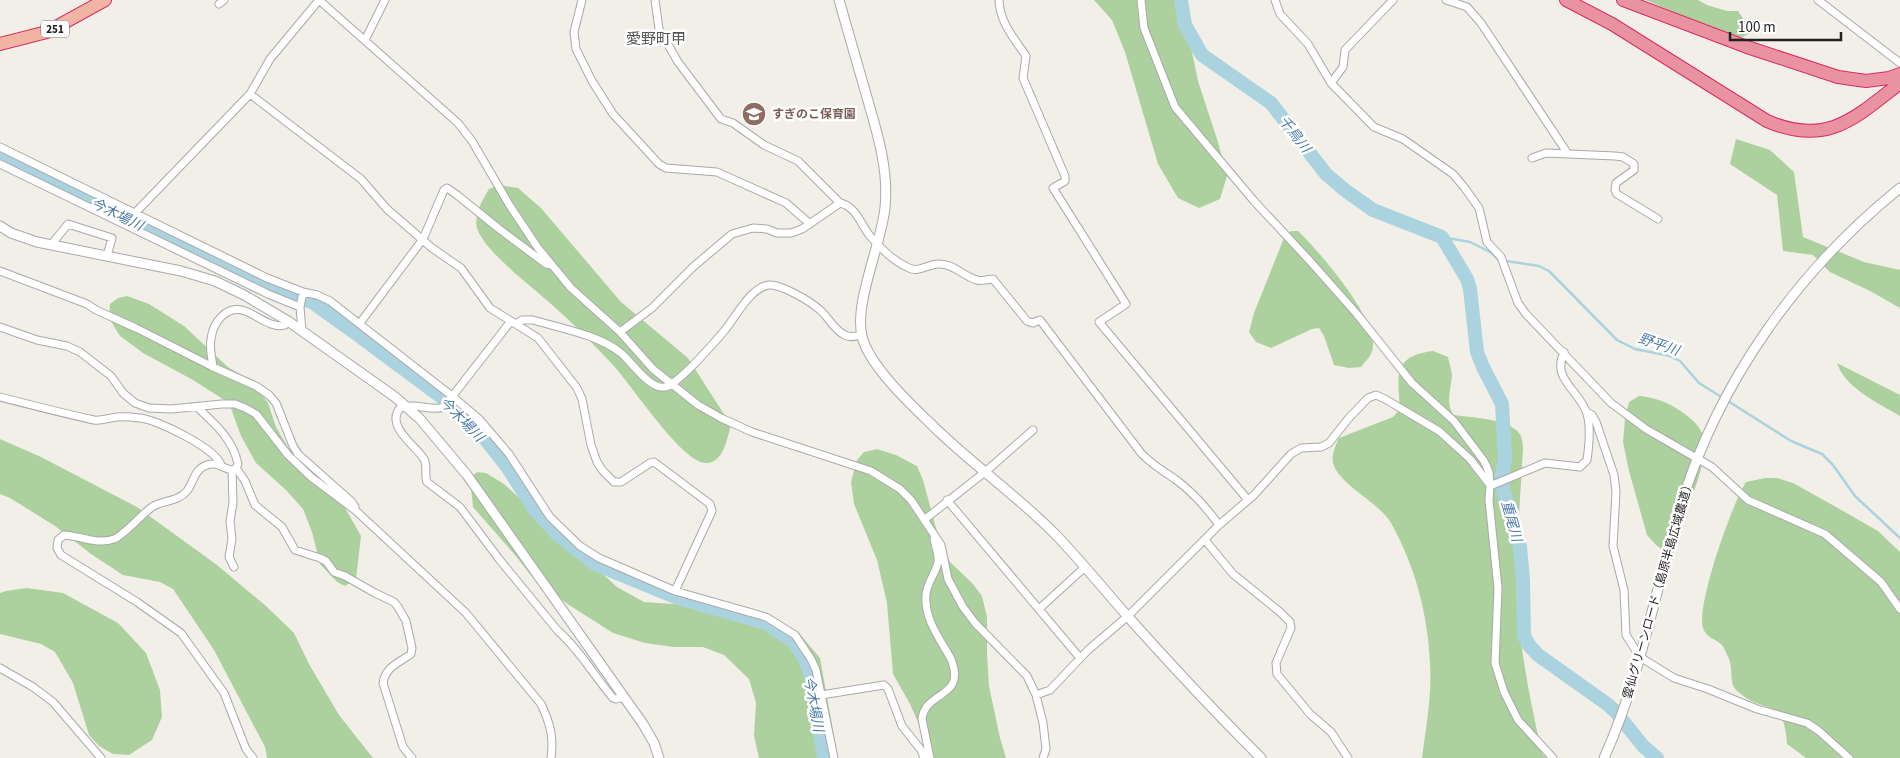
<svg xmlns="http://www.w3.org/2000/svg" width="1900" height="758" viewBox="0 0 1900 758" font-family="'Source Sans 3','Noto Sans JP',sans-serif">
	<rect width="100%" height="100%" fill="#f2efe9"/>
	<path fill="#add19e" d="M1094,0H1175L1186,23L1198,81L1218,142L1227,176L1220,199L1199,208L1178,198L1158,164L1125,52L1112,20Z
		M1646,0H1698L1707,5L1727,11H1738L1752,32L1741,38L1692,20Z
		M1736,139L1770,150L1794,172L1803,237L1864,262L1900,270V308L1870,291L1830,272L1813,255L1783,251L1777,195L1730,164Z
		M499,185L518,188L541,208L621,302L688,358L731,425C727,438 724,463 706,463C683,464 630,383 613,365C593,344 573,323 551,304C532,287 484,251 477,228C474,214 482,201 489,189Z
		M1291,231H1298C1318,250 1382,323 1372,351C1371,356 1365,362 1361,367L1349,368L1334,365L1324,336L1319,328L1312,329L1271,348L1256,342L1249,332L1254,313L1284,238Z
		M127,296L149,304L184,326L228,367L253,382L268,403L276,427L292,454L320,472L344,506L361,536L356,579L345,586L337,582L320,564L312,532L303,509L286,490L256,463L241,436L229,403L193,380L143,353L120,336L109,318L110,304L118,298Z
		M1433,351L1448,357C1449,363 1452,370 1452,376C1451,388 1445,405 1454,415C1472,418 1512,418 1521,436C1522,439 1523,444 1523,448C1520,509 1513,573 1520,634C1525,674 1533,714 1542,753L1546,758H1422C1426,727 1432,695 1430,664C1428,614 1415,566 1391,523C1379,502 1339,485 1333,463C1331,455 1336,445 1339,438L1393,417L1400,409C1398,376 1392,356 1433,351Z
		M1837,363L1900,395V416C1878,403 1845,388 1837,363Z
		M1639,396C1655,397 1669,403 1682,412C1692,419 1703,428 1704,441C1707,471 1683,516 1672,544L1664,551L1656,545L1647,535L1629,471L1623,442L1625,419L1629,402Z
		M0,439L41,457L137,507L217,565L266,606L294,633L309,664L339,715L373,758H267L265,747L214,650L173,589L160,582L123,575L91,554L55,526L10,498L0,494Z
		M877,449L896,455L917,466L923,480L939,539L950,562L972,583L982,596L987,617V654L989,686L1000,738L1006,758H934L910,704L893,674L887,603L877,560L854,504L851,482L857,460L864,452Z
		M477,472L486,473L504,484L617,587L644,602L747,609L769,616L799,633L820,658L838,758H759L754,736L756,703L749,679L724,655L703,647H674L645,643L613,633L569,605L533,578L515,555L473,507L470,478Z
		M1765,478H1777L1793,483L1829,503L1878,531L1900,552V758H1806L1787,744C1784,695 1765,716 1737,691C1729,684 1733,669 1729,659C1727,655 1725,649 1722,645C1716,639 1706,638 1703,628C1696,605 1732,504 1746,482Z
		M27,588L63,593L118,623L146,653L160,690L162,717L152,740L129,755L113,754L99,746L89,735L73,683L55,652L41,644L0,634V593L6,591Z"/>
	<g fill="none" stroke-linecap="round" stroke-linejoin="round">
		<path stroke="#aad3df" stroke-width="2.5" d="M1442,237L1470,242L1490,252L1499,260L1539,266L1549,271L1617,340L1635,349L1670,356L1680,361L1699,383L1723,398
			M1728,401L1791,441L1822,454L1833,465L1855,496L1900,538"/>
		<path stroke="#aad3df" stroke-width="14" d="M1181,0L1185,25L1202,55L1271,103L1326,174L1346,191L1373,210L1442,237L1467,279L1470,289L1477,352L1483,367L1502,404L1505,458L1502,476L1503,490L1520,546L1523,580L1524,636L1529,645L1538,655L1607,704L1615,711L1643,746L1657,758
			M0,157L272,289L312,302L354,332L452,405L482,435L508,468L534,509L558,535L595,564L678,598L766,623L794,642L805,659L811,676L824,758"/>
		<g stroke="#a9a9a9" stroke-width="9">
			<path id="minor" d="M319,0L458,123L472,141L510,206L538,248L571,288L620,332L653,369L698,405L721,418L752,432L871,471L900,489L911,500L941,545L948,579L963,607L975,623L1027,676L1036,695L1043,723L1046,749L1043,758
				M582,0L574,32L576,49L592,81L613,114L659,164L666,168L717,172L786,203L810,224
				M655,0L659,29L678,62L721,119L733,123L764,145L798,161L840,203C856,206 861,225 870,236C881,249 893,261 909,268C919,273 928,264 938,264C953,263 964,277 977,280C982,282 987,279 993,279L1027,321L1033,323L1040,320L1141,453C1151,464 1163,471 1175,479C1193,492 1206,507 1219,525
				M999,0C1000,23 1014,38 1026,56L1023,78L1065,176V181L1053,188L1126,304L1099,322L1248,500
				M1141,0L1144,28L1175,107L1254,201L1309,260L1356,313L1412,383L1454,421L1484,461L1489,472L1490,486L1489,500L1498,588L1495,663L1504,692L1518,720L1553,758
				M1275,0L1280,14L1308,44L1331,83L1374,127L1403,139L1453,174L1464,187L1479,208L1487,242L1501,257L1518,303L1526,314L1611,403L1646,429L1712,467L1748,500L1825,534L1881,582L1900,609
				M1446,0L1467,7L1481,23L1568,154
				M1818,0L1900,63
				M219,4L224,0
				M365,40L385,0
				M1331,83L1343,67L1345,50L1393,0
				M250,94L361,179L387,209L432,248L461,268L490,308L538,338L577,388L582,399L591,445L597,462L603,471L614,482H621L650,463L654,462L710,504L712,511L675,591
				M0,147L267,278L303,292L317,295L330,301L452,396L480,420L509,454L550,517L580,546L599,558L675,591L766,617L795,635L811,659L816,670L834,758
				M1532,158L1546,153L1615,156L1623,157L1634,164V170L1616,183L1615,190L1617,194L1658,219
				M0,164L268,294L300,307
				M128,226L135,213L250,94L270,59L319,0
				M51,245L68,224L112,238L107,256
				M0,271L87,304L96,310L136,328L213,367L256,386L269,395L276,403L293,446L298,454L351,501L355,507
				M511,321L444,407C431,412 416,402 400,408C385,426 415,445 424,459C428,466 424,475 427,482L460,507L499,559L558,631C580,650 594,676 613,698L616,699L624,697
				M360,323L423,239L444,190L447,188L457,195L498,228L546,264L552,265
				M516,324L522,320H533C560,328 599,335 621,353C632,362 652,394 668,386C684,378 713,344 725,330C736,316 751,287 769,285C781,284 810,301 820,310C828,317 834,329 843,334C849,338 855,337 861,335
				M0,327L37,340L67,346L80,352L111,376L123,393L135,403L149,408L171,409L222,404H235L245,408L256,414L288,455L311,477L355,510L466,613L541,704C550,723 554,737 551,758
				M302,331L300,307L303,292
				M620,332L652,308L693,267L732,234L753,228L767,229L777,233H791L802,229L840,203
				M213,367C212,358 209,348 211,339C213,323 226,304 245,311C257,315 271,329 285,325L288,321
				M0,397C31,405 62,413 94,420C102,421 108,418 117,417C124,416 132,417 140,418C156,419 217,449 221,465
				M197,407C214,423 233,439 238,464L236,468L234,470
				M1587,412L1592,415L1596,422L1614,475L1616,492L1613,546L1624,590L1626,635L1640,657L1674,678L1708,689L1757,709L1807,723L1819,731L1849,758
				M236,468L245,481L255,505L282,527L295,550L320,558L326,561L334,572L345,576L375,593L394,602L398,607L406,621L412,648L411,654C399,663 386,666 383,683L403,747L412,758
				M232,470C223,469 217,461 207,465C194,469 194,482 187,491C178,502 163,500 152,507C141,515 124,535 114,539C97,545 81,536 64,535L58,540L57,548L61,555L137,602L181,633L224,693L246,749L253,758
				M232,470L233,503L230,521L232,539L229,557L234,567
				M1490,486L1545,463L1580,467L1587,460C1589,446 1591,427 1587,414C1580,390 1551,380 1564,352
				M947,500L1080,658
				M924,520L985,472L1033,430
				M1205,540L1233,574L1280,612L1290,622L1291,628L1276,663L1277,674L1310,714L1331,732L1348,758
				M1039,609L1085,567
				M0,668L33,687L53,702L101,758
				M821,695L884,685L888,689L902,726L921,750L924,758
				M1036,695L1050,690L1088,650L1128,616L1219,525L1254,495L1291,454L1301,448L1321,447L1329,443L1348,419L1368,398L1376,395L1385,399L1439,431L1470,459L1490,485
				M930,758L922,719C925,690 967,699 951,659C940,639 924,619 926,595C927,582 936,573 938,562C939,553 935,547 934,539"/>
		</g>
		<g stroke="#a9a9a9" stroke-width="11">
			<path id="tertiary" d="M839,0C848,31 857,63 866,94C877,132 889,169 885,208C881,245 854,303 862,336C868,364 909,403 930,423C970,463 1017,495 1056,535C1082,562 1105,591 1130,619C1173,667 1216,713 1261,758
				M0,226L11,233L37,242L181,271L215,281L244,295L288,321L395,397L420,419L467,475L643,724L654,743L659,758
				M1604,758C1640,679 1655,591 1680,508C1718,382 1798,270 1900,188"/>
		</g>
		<g stroke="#dc2a67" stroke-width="14">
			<path id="trunk" d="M0,44L47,32L105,0"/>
		</g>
		<g stroke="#dc2a67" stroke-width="14">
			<path id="motorway" d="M1566,0L1612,24L1767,121C1827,147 1855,118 1900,83
				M1623,0L1747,47L1838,77L1866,81L1889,78L1900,74"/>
		</g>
		<use href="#minor" stroke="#fff" stroke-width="7"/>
		<use href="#tertiary" stroke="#fff" stroke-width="9"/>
		<use href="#trunk" stroke="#f2b4a3" stroke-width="12"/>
		<use href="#motorway" stroke="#e892a2" stroke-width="12"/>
	</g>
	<defs>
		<g id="school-disc" transform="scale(1.25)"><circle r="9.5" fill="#8d6e63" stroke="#fff"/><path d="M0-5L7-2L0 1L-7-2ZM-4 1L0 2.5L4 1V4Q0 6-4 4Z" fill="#fff"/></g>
	</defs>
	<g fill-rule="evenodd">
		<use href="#school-disc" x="754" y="114"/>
	</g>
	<g text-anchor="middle" stroke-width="5" stroke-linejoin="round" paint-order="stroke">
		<rect fill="#fff" stroke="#646464" stroke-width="1" x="41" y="20.5" width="28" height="17" rx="4"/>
		<g font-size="11" font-weight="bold" fill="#222">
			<text x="55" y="33">251</text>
		</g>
		<g font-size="12" font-weight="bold" fill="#785e54" stroke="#fff" text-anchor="start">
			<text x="772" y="118">すぎのこ保育園</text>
		</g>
		<g font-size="12" fill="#222" stroke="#fff">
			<text transform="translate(1658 589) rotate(-74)" y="4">雲仙グリーンロード（島原半島広域農道）</text>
		</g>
		<g font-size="14" font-style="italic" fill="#4a7aab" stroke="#fff">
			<text transform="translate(1295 134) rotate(52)" y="5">千鳥川</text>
			<text transform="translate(117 214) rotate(26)" y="5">今木場川</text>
			<text transform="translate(1659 344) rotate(19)" y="5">野平川</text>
			<text transform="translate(462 419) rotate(45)" y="5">今木場川</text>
			<text transform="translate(1512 521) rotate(74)" y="5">重尾川</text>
			<text transform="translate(814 704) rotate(79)" y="5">今木場川</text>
		</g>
		<g font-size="15" fill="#555" stroke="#fff">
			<text x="656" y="44">愛野町甲</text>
		</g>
	</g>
	<path d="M1730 32v8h111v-8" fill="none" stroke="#222222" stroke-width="2.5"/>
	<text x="1738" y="32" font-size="15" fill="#222222" stroke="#ffffff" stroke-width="4" paint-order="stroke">100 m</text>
</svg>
